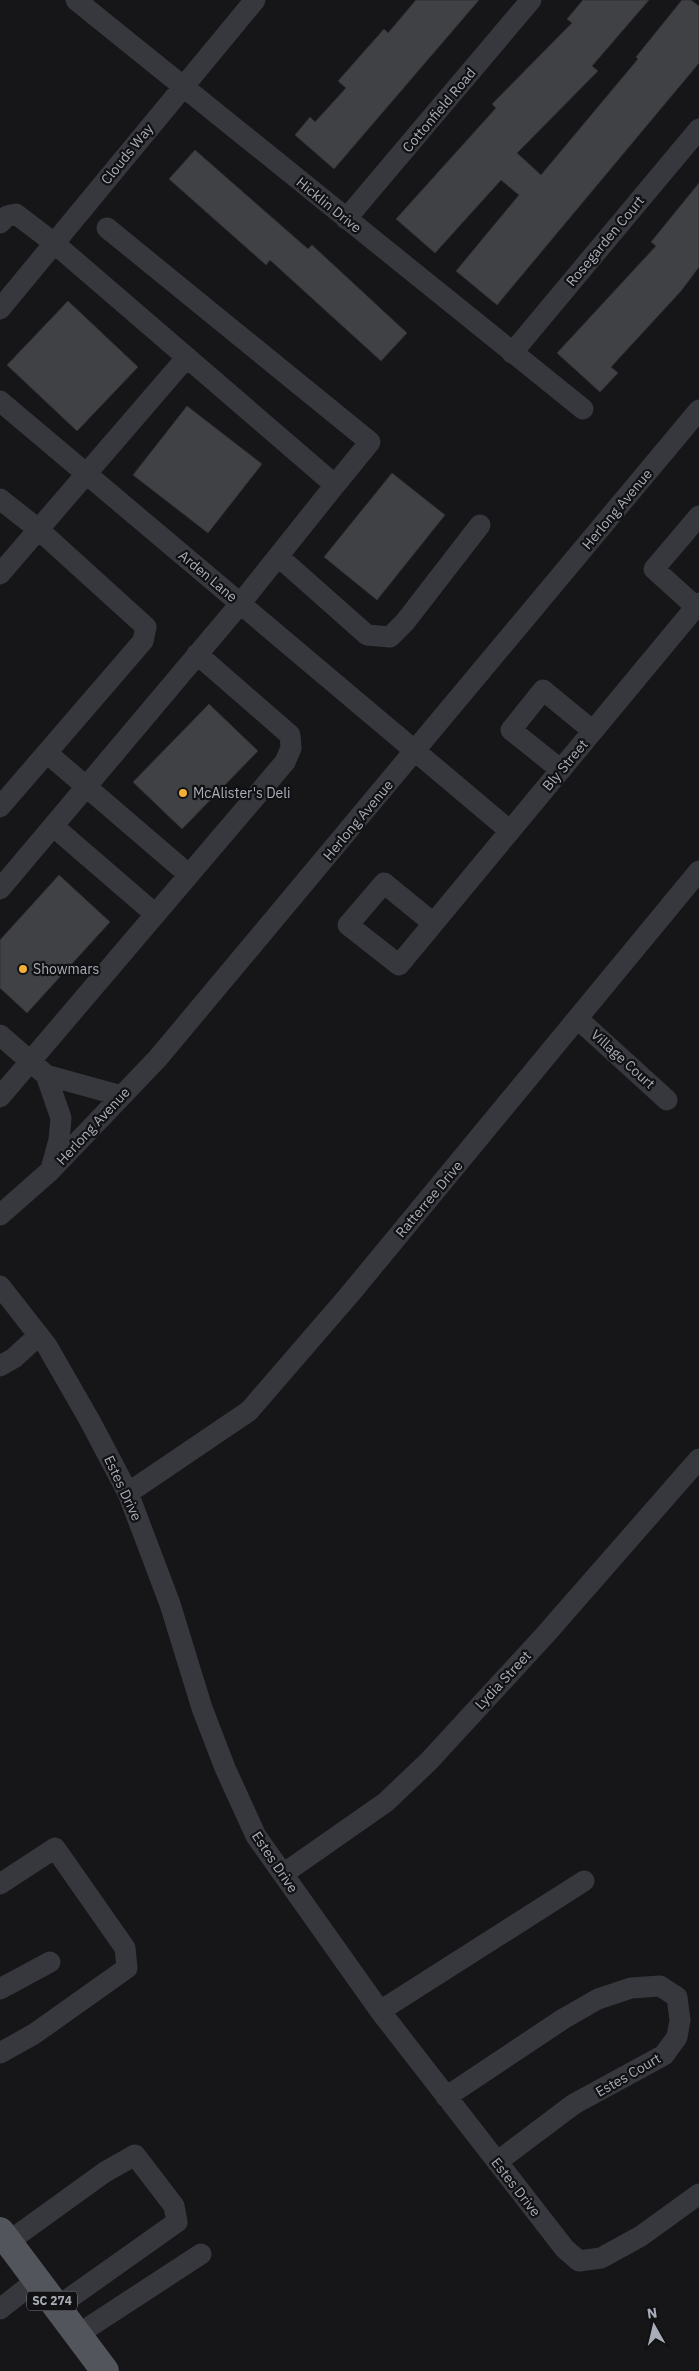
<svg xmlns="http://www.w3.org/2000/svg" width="699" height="2371" viewBox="0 0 699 2371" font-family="'IBM Plex Sans',sans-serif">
	<rect width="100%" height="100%" fill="#161618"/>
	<path fill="#404145" stroke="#303034" d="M416,0H479L334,169L295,135L310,117L315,122L346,88L338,81L384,29L388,33Z
		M583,0H649L592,66L598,71L517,153L541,175L638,59L636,57L682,0H691L699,6V63L497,305L456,271L519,195L501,180L435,253L396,219L496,108L492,104L572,23L567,19Z
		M195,150L308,249L312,245L407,333L381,361L270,260L266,265L169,179Z
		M699,183V267L681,291L611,367L618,373L600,392L557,353L656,246L651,242Z
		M68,301L138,367L77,431L7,365Z
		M187,406L262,464L208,533L133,475Z
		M392,473L445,515L377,600L324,557Z
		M209,704L258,751L182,829L133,782Z
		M59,875L110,922L27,1013L0,988V940Z"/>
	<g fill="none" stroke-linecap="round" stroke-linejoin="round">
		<path stroke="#37383d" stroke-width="21" d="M76,0L583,409
			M346,219L531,0
			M0,223L7,216L16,214L54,243L335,485L240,604L0,889
			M107,228L370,442L335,485
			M0,309L255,0
			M512,353L699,129
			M0,401L510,831L699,603
			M0,499L38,529L146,627L143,641L0,807
			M279,557L367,635L390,637L405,622L480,525
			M0,574L187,357
			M696,607L654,569L699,516
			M47,753L188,874
			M561,770L511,730L543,690L593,731
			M53,826L155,914
			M433,923L384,883L348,925L399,965L510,831
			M578,1019L667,1100
			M0,1035L46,1075L122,1096
			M46,1075L61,1118L59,1140L51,1169
			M0,1097L285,762L291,748L290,735L197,654
			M0,1215L50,1171L158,1058L699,410
			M0,1286L47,1346L90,1421L128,1493L170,1604L202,1708L225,1768L256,1836L380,2011L565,2249L579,2261L601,2258L641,2236L699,2194
			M0,1366L14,1358L38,1336
			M128,1493L249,1411L350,1294L699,871
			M283,1874L386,1802L429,1761L545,1635L699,1459
			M0,1884L55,1848L125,1948L127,1968L34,2034L0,2053
			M0,1989L50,1962
			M380,2011L584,1881
			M446,2097L563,2019L598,1999L631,1988L660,1986L677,1997L680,2020L677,2037L664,2055L574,2104L497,2162
			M8,2242L105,2172L135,2155L174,2206L177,2222L57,2307
			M0,2309L37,2280
			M77,2335L201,2254"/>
		<path stroke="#53555c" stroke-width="28" d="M0,2231L105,2371"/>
	</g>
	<g fill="#f2b134" stroke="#111113" stroke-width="2">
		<circle cx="183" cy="793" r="5"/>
		<circle cx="23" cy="969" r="5"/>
	</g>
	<g text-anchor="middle" stroke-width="4.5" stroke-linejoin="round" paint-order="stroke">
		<rect fill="#111113" stroke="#7b7e86" stroke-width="1" x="27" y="2291.5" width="50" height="19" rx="4"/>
		<g font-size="12" font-weight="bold" fill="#a8adb8">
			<text x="52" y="2305">SC 274</text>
		</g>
		<g font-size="14" fill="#a8adb8" stroke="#111113">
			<text transform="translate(439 110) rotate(-50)" y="5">Cottonfield Road</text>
			<text transform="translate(127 154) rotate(-51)" y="5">Clouds Way</text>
			<text transform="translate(329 205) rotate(39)" y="5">Hicklin Drive</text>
			<text transform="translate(605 241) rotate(-50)" y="5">Rosegarden Court</text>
			<text transform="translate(617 509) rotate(-50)" y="5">Herlong Avenue</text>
			<text transform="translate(208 576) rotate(40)" y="5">Arden Lane</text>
			<text transform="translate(565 765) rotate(-50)" y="5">Bly Street</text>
			<text transform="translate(358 820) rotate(-50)" y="5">Herlong Avenue</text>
			<text transform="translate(623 1059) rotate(42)" y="5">Village Court</text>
			<text transform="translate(93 1126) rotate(-47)" y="5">Herlong Avenue</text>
			<text transform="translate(429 1199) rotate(-50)" y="5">Ratterree Drive</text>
			<text transform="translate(123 1488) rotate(65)" y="5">Estes Drive</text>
			<text transform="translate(503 1680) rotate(-47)" y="5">Lydia Street</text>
			<text transform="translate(275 1862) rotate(56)" y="5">Estes Drive</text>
			<text transform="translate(628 2075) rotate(-30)" y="5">Estes Court</text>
			<text transform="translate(516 2187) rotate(52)" y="5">Estes Drive</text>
		</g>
		<g font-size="14" fill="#a8adb8" stroke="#111113" text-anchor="start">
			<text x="193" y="798">McAlister's Deli</text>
			<text x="33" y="974">Showmars</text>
		</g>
	</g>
	<g transform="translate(654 2326) rotate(352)" stroke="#111113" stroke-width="4" paint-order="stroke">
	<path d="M0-4L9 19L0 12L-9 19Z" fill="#a8adb8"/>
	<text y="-8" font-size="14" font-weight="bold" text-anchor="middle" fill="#a8adb8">N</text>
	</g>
</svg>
